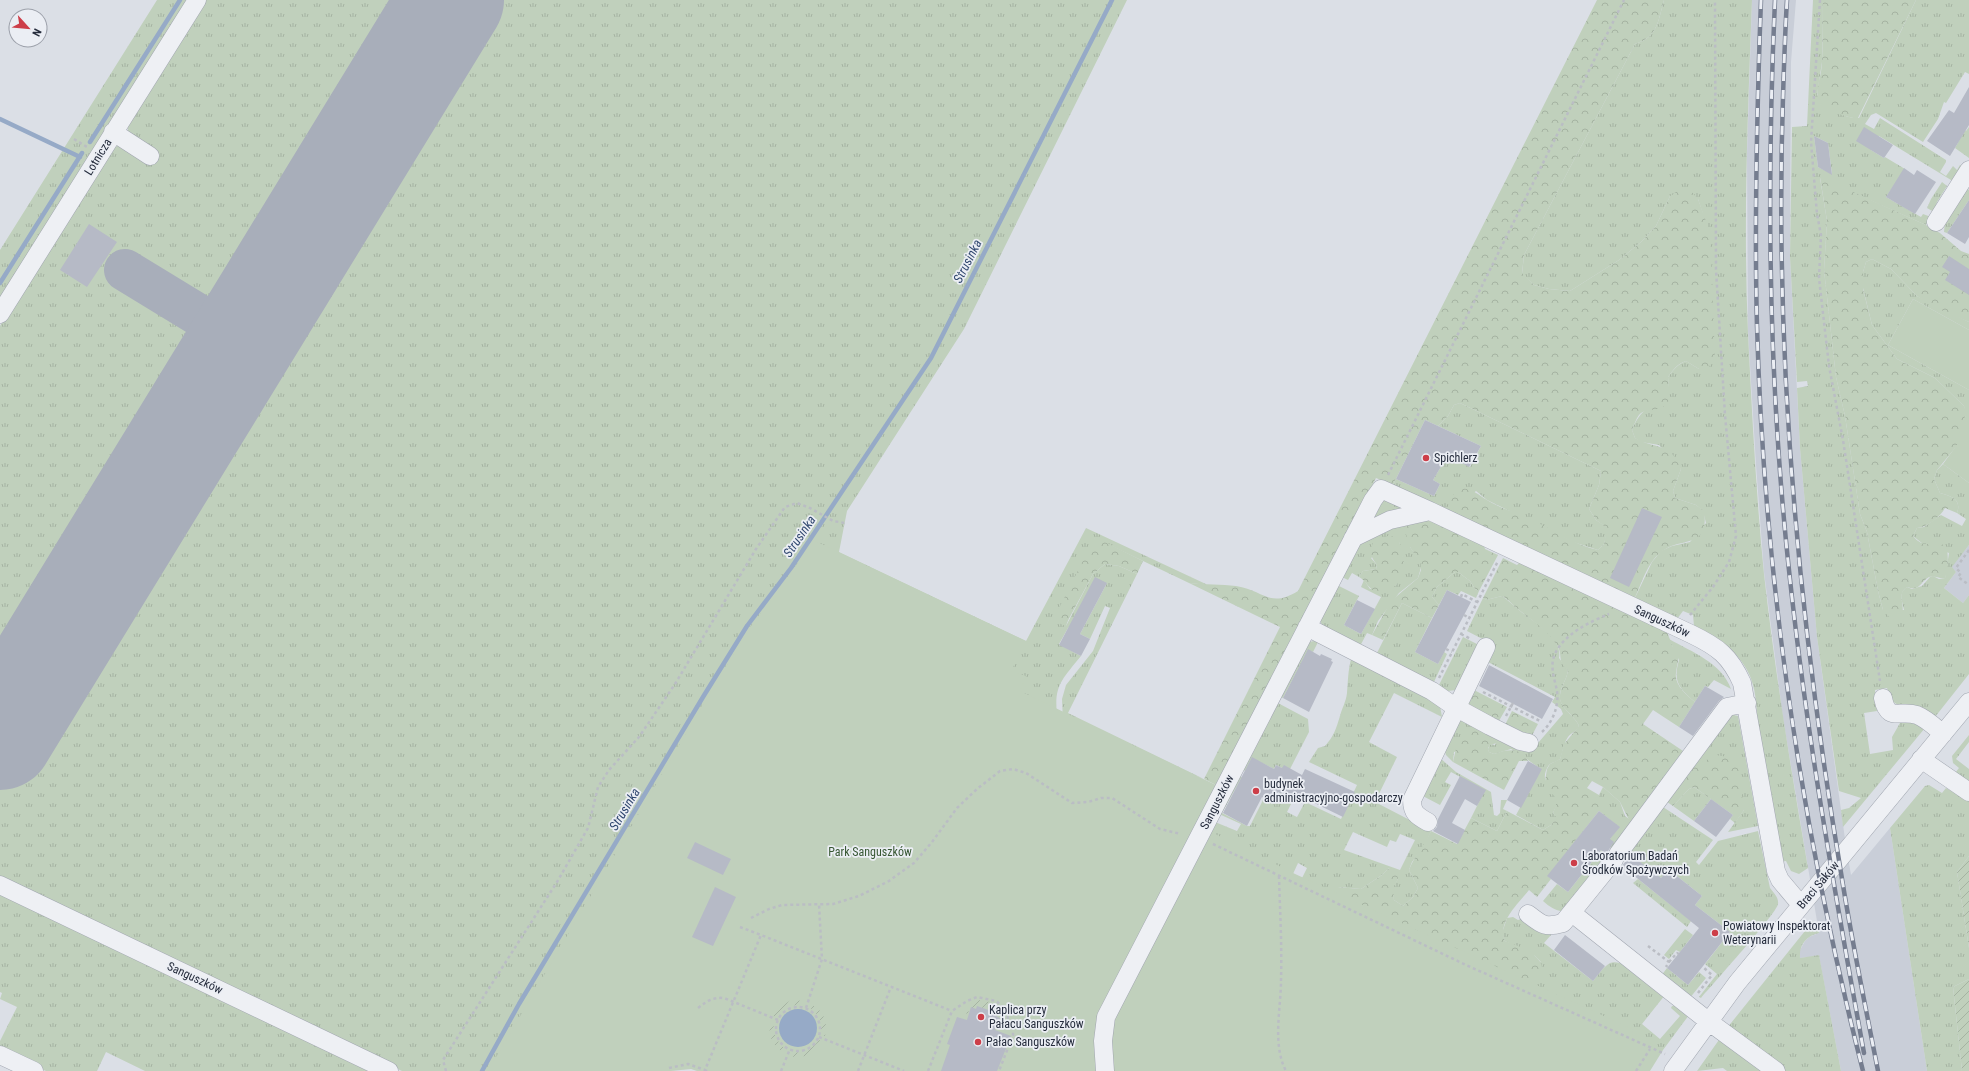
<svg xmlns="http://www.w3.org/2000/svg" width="1969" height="1071" viewBox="0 0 1969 1071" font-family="'Roboto Condensed',sans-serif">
	<defs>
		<pattern id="grass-tufts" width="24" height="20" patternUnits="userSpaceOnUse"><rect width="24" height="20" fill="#c0d0bc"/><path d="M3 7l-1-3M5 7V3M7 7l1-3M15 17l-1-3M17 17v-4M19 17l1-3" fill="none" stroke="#a5b3a2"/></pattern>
		<pattern id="forest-crowns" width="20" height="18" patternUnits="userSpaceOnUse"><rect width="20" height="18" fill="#c0d0bc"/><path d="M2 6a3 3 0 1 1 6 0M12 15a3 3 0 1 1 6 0" fill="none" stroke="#a5b3a2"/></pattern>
		<pattern id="garden-furrows" width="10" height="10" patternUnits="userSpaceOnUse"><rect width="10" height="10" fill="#c0d0bc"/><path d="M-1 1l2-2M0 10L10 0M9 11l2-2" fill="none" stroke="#a5b3a2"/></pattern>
	</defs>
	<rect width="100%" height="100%" fill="#dbdfe6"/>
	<path fill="#c9ced8" d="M1752,0H1796L1791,62L1790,257L1800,448L1817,637L1845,839L1851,875L1890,828L1927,1071H1841L1819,956L1800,958L1799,952L1805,941L1809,937L1819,933L1783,718L1764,572L1756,465L1748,331L1747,154Z
		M1969,545V595L1963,603L1944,588L1956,572L1951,567Z"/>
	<path fill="url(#grass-tufts)" fill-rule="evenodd" d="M157,0H190L0,301V250Z
		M205,0H1127L964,329L847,511L839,552L1026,641L1086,528L1208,585L1189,583L1095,538L1066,626L1093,574L1105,564L1119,566L1137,574L1068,713L1204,779L1063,722L1062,699L1066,685L1093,651L1110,608L1105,606L1090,639L1080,634L1107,583L1068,628L1059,644L1081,656C1059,683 1053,687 1058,723L520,1071H402L0,878V326L103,161L115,147L122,144L128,133V122Z
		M1664,0H1752C1748,111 1743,222 1748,333C1752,413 1756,494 1764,574C1775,672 1791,770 1808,868L1799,874L1791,871L1786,861L1780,862C1773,818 1762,771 1758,726C1756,707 1757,688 1747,670C1735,648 1715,637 1694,626L1693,615L1683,611L1677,619L1634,600L1652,562L1661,551L1672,546L1690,542L1706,523L1703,511L1696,505L1675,498L1673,491L1681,469L1659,445L1641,442L1635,438L1632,430C1641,408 1649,408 1669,398L1668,377C1673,370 1678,364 1686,361L1699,369L1703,214L1698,199L1670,196L1656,226L1641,242L1619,260L1570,291L1549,289L1534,285L1522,274L1524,255L1635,44C1658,37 1658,21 1664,0Z
		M1813,0H1823L1822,62L1817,95C1829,106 1842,119 1859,118L1916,0H1969V74L1965,72L1946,103L1944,102L1938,119L1923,142L1876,113L1871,115L1865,124L1874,129L1880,118L1946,160V162L1940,172L1946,176L1953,166L1957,170L1960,165L1963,167L1954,181L1951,180L1879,136L1871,150L1884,158L1885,157L1905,169L1886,197L1921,217L1923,214L1931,217L1926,225L1820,178L1827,221L1824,270L1836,377L1845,416L1860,514L1867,532L1878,591L1883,610H1904C1902,600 1898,593 1907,587L1912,589L1922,586L1930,577L1933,576L1939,579L1945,578L1949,553L1923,544L1913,536L1917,528L1924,527L1941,515L1962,526L1966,519L1957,513C1962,499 1951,496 1940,493L1934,479L1937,470L1943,464L1969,483V545L1952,567L1956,572L1944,588L1963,603L1969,595V674L1935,717L1898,705L1892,701L1887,688L1875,690L1877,711L1864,713L1870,754L1893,750L1892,737L1900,723L1913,720L1925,728L1843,827L1841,810L1849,808L1861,798L1839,791L1817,637L1800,448L1797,388L1808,386L1807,381L1797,382L1790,257L1792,127L1807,126ZM1814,136L1828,143L1832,174L1818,167Z
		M1969,127V158L1955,148L1965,130L1966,131Z
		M1942,182L1947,186L1937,202L1934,212L1927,208L1931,199Z
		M1966,188L1969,190V200L1947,233L1944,232L1945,221Z
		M1872,259L1891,269L1917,296L1969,322V330L1913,299L1888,345L1969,390V431L1964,406L1935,378L1897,359L1872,325L1863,288V272L1866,262Z
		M1460,403L1601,471L1599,485L1589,509L1596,520L1608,528L1604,544L1598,550L1573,542L1487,500L1476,491L1450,513L1393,485L1396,479L1434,496L1440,484L1433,480L1448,455L1470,467L1481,446L1438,426L1448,416L1454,405Z
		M1384,498L1400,507V509L1374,518Z
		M1413,520L1410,547L1422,564L1418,578L1399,593L1378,621L1372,635L1367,633L1359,648L1323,628L1319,617L1335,584L1359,596L1344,625L1361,634L1381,597L1361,587L1364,580L1370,589L1396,585C1408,566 1403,563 1399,542L1371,558L1377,565L1376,569L1363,571L1359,577L1352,573L1348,580L1340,576L1356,546L1369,537Z
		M1455,572H1458L1470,581L1475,589L1479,591L1476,598L1461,591L1458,595L1447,590L1439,605L1432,597L1437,587Z
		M1502,596C1508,600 1513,605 1519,610C1533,622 1563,637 1559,658L1568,670C1567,679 1561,686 1560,694C1558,708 1575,715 1579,726C1577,731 1571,733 1568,737C1563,744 1563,752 1560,759C1557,762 1552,762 1549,765C1540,777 1547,790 1557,797L1558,802L1553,813L1558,818L1551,825L1543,830L1516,815L1541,769C1530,762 1522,755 1511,749L1494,754L1489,752L1488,749L1490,744L1495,745L1497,740L1454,752L1453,762L1446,755L1444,749L1458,714L1538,743L1563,714L1561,709L1552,702L1555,697L1486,661L1494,645L1467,631L1483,598L1486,600Z
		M1402,603L1432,618L1415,652L1438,664L1444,652L1447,654L1433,684L1376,655Z
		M1463,637L1481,646L1456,690L1448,691L1438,687Z
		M1669,639C1692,652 1722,663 1731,689L1714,680L1708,687L1705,686L1695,702C1678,688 1673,681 1679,660Z
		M1314,641L1318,642L1313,652L1308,650L1283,698L1279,696L1309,642Z
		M1351,659L1430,699L1440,706L1442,717L1394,693L1369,742L1397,757L1375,802L1431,831L1425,845L1412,862L1409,870L1418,888L1413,897L1403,906L1394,900L1392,888L1398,879L1389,868L1382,875L1361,889L1337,887L1541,962L1535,956L1505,941L1502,933L1507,918L1513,917L1518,920L1524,918L1550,929L1551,935L1544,943L1593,981C1598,975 1603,967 1610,963C1624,957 1654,987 1665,995L1642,1024L1660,1039L1680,1016L1671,1008L1672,1006H1675L1689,1015L1663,1050H1660L1208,836L1215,822L1237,831L1241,824L1219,814L1238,776L1242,777L1222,813L1247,826H1250L1263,800L1265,801L1267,798L1275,801L1286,780L1295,785L1287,800L1292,802L1287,812L1297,817L1305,802L1341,819L1357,785L1309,762L1318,748L1325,746C1334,736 1336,729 1340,716C1342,708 1346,702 1347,693C1348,681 1348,671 1351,659ZM1353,832L1387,847L1390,840L1396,842L1400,834L1415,840L1400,870L1344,850ZM1298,863L1307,868L1302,878L1293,874Z
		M1276,702L1308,719L1309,732L1290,769L1282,768L1276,765L1274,769L1252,758L1245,771L1242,769Z
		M1734,715L1738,716L1758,826L1728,832L1744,810L1693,767L1727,716Z
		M1969,735V742L1956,759L1969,769V783L1955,773L1959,768L1953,763L1952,756Z
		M1439,757L1456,772L1491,792L1494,815L1497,816L1500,813L1501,800H1507L1503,809L1507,811L1497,831L1471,818L1485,790L1451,772L1445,782L1451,785L1440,805L1419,794Z
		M1929,785L1942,793L1946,788L1969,801V856L1957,872L1969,948V979L1953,987L1962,1071H1927L1890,828L1925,786Z
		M1603,787L1620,802L1625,816L1637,825L1616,852L1606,844L1619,827L1599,811V795Z
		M1694,787L1711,799L1694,821L1673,806L1689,789Z
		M1660,805L1713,840L1696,862L1699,865L1718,841L1758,831L1770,888C1774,893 1779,898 1778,904C1777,913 1711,986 1701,998L1699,997L1717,974L1705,964L1730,932L1695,905L1702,896L1668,869L1661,878L1628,853Z
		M1601,850L1611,857L1566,911C1556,912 1550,907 1543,901L1557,884L1568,892Z
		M1638,879L1691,921L1687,927L1633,883Z
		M0,891L377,1071H145L106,1052L97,1071H46L0,1049V1041L17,1007L0,999L2,993L0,992Z
		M1813,921L1818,925L1819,933C1806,936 1799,945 1800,958L1819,955L1841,1071H1785L1727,1028Z
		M1685,929L1693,935L1680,952L1676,950L1669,959L1664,955Z
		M1667,968L1688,985L1699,972L1706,978L1689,999L1661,976Z
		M1721,1037L1768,1071H1727L1723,1068L1697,1071Z"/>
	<path fill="url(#forest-crowns)" d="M1597,0H1664C1658,21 1658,37 1635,44L1524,255L1522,273L1534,285L1549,289L1570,291L1619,260L1641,242L1656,226L1670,196L1680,189H1689L1698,199L1710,232L1715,358L1708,368L1699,369L1686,361C1677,364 1673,370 1668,377C1668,384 1671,394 1669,400C1663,414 1647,406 1639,415C1636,419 1634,425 1632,430L1635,438C1654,449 1671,442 1681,469L1673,491L1675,498L1696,505L1704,511C1710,550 1680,536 1661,552C1647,563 1641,585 1634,600L1450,513L1448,502L1454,494L1463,488C1476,491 1477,494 1487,500C1503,510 1520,513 1536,522C1557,532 1575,545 1598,550L1604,544L1607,528L1596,520L1589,509L1599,485L1601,471L1460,403L1454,405L1448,416L1438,426L1425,420L1393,485L1376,478L1220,787L1204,779L1280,627L1189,583C1205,585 1222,584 1236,586C1264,590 1269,609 1298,591Z
		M1823,0H1916L1858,118C1852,120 1823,109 1819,102C1815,94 1819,81 1821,72C1824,48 1821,24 1823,0Z
		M1820,177L1926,225L1940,233L1961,251L1969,254V322L1934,307L1917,296L1891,269L1872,259L1866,262L1863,272V289L1872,325L1897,359L1935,378L1964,406L1967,414L1960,426L1969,431L1937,470L1934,479L1940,493C1951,496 1962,499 1957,513L1945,508C1940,517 1928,527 1917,528L1913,536C1924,550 1933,540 1946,546C1949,553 1948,572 1945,578C1939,579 1934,575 1929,577C1920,582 1920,592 1907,587C1894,596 1910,608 1898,621H1893L1883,610L1878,591L1867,532L1860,514L1845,416L1836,377L1824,270L1827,221Z
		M1426,520L1442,525L1484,545L1485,549L1498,555L1479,591L1475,589L1470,581L1458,572H1455L1437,587L1432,597L1439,605L1432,618L1402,603L1383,640L1372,635L1391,601L1418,578L1421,570V564L1410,547L1405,531L1408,524Z
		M1388,536C1393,536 1396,537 1399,542C1401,546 1406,568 1404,573C1401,582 1389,594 1378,592C1369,591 1367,581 1359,577L1363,571L1376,569L1377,565C1370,556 1369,551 1374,541Z
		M1095,537L1143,561L1137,574L1119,566L1105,564L1093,574L1065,626L1053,620Z
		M1503,558L1517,565L1520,562L1667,632L1673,647L1679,650C1679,659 1677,665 1676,673C1674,685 1687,695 1695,702L1679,727L1653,710L1643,724L1689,755L1637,825L1630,822L1620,802L1603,787L1592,781L1587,788L1599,795V811L1548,876L1551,879L1537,897L1529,890C1518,904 1497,922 1505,941C1516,945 1543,954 1542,970C1542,973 1539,976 1538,979L1530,983L1335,893V890L1337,887L1361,889L1382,875L1389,868L1397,872L1398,879L1393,888L1394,900L1403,906L1413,897L1418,888L1409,870C1414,856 1425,845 1431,831L1457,844L1471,818L1497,831L1507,811L1543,830L1551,825L1557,818L1553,813C1560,796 1556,798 1544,787L1547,769L1550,764L1560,759L1564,744L1579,726C1575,715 1558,708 1560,695C1561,686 1567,679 1568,670C1556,661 1564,654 1556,644C1546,629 1532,621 1519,610C1513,605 1509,600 1502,596L1486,600L1483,598Z
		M1474,690L1507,707L1496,726L1464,709Z
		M1512,711L1538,724L1529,741L1503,729Z
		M1469,728L1476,729L1497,740V743L1490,745L1488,748L1489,752L1494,754C1508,749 1519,747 1528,761H1519L1504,790L1453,762L1457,744Z
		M1716,755L1733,758L1738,763L1744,810L1735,823L1730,819L1733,815L1694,787L1689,789L1673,806L1667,802L1693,767Z"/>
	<path fill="#c0d0bc" d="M1913,299L1969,330V390L1888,345Z
		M1967,414H1969V483L1943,464L1959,442V426Z
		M813,540L1026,641L1011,671L1026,676L1020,691L1220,787L1199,826L1293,873L1632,1029L1633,1035L1663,1050L1650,1071H697L691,1069L671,1071H488L702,706L748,630L795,567Z"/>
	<path fill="url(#garden-furrows)" d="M1969,856V948L1957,872Z
		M1969,979V1071H1962L1953,987Z
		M791,1000L805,1001L804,1005C792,1004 784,1007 777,1017L773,1016L776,1010Z
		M980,1000C988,1001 995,1003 1000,1010V1018L996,1016L997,1013L978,1006L976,1009L970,1007L968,1013L962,1015L959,1014L968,1005Z
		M811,1004C824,1011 828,1022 825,1036L821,1035C822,1023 820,1014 809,1007Z
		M770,1021L774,1022C772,1035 777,1042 787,1050L785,1054C772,1046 768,1036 770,1021Z
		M819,1040L823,1042C816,1054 803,1059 790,1056L791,1052C803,1054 812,1050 819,1040Z"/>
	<path fill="#96aac7" d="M779 1028a19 19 0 1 1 38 0a19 19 0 1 1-38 0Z"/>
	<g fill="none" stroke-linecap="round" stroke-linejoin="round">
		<path stroke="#96aac7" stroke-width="4.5" d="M0,119L80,157
			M90,142L180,0
			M0,283L82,153
			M482,1071L519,1004L703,697L747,626L791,568L931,358L1112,0"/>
		<path stroke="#a8aeba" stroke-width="42" d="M125,270L243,342"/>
		<path stroke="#a8aeba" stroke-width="106" d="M0,737L451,0"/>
	</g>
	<path fill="#b6bac6" d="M1969,87V125L1950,156L1927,141L1949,110L1954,113Z
		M1864,127L1893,145L1884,158L1856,141Z
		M1814,136L1828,143L1832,175L1818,167Z
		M1904,168L1914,175L1917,170L1936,182L1915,214L1886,197Z
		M1969,200V237L1965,244L1947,233Z
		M89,224L117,242L87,287L60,270Z
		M1949,256L1969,269V295L1945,280L1950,272L1942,267Z
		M1425,420L1481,446L1469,467L1448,455L1433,480L1440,484L1434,496L1396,479Z
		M1642,508L1662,517L1629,587L1610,578Z
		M1095,577L1107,583L1080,634L1090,639L1081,656L1059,645Z
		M1447,590L1471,602L1438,664L1415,652Z
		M1357,600L1375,609L1361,634L1344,625Z
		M1308,649L1320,656L1321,654L1332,659L1331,661L1333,662L1309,712L1283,698Z
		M1489,665L1553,699L1542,719L1479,686Z
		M1705,686L1724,697L1719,701L1693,736L1679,727Z
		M1252,757L1274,769L1276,765L1282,768L1284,765L1302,775L1305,769L1355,792L1343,817L1302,797L1299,802L1278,792L1275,798L1267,794L1264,798L1262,797L1247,826L1223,813Z
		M1528,761L1542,769L1521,808L1507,800Z
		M1460,776L1486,790L1477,806L1465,799L1452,823L1465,830L1458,844L1433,831L1437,827L1438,819Z
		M1711,799L1733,815L1716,837L1694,821Z
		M1599,811L1620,827L1610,839L1614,842L1606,854L1601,850L1568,892L1547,876Z
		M695,842L731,859L723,875L687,858Z
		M1631,855L1661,878L1668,869L1702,896L1695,905L1730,932L1688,985L1667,968L1699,928L1622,866Z
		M715,887L736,897L713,946L692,937Z
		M1565,935L1605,966L1593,981L1554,950Z
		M977,1006L997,1013L996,1016L1000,1018L995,1030L1011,1036L997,1071H941L950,1045L947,1044L957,1017L967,1020L971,1007L976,1009Z"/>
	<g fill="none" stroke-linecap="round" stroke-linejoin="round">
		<g stroke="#a1a6b0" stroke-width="19">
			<path id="minor" d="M113,132L150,156
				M1936,222L1969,170
				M0,314L197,0
				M1353,538L1390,520L1430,511L1691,634C1718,647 1730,656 1742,683L1776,871L1780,880L1801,905
				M1307,627L1432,691L1455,707L1490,726L1520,741L1529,743
				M1883,698C1888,723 1900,709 1917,715C1927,719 1935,727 1943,734
				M1921,759L1969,792
				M1428,822C1417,816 1412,813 1412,800L1486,647
				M1618,854L1727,707L1747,703
				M0,885L389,1071
				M1572,913L1708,1021L1776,1071
				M1528,914C1542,925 1545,928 1563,923L1614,860
				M0,1055L34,1071
				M1105,1071L1103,1041L1106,1017L1373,500L1381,489L1430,511
				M1673,1071L1737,983L1969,702"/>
		</g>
		<path stroke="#babdc4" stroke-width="2.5" stroke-dasharray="3 3" stroke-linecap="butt" d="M1820,0L1811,142L1817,214L1821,235L1819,278L1829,366L1843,440L1880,681
			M74,139L87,147
			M1388,475L1624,0
			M1969,550L1956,568L1961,573L1958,577L1969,585
			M1461,597L1462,594L1477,602
			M1464,615L1469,618
			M1690,615L1713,587L1729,562L1736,536L1725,415L1716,270L1715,0
			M1461,634L1471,639
			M1446,649L1452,652
			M1439,678L1498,561
			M1483,692L1540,721
			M1506,716L1513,703
			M1542,732C1553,722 1559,706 1557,691C1555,681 1551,670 1553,660C1558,637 1589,622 1609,614
			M1213,844L1466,965L1665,1054
			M1279,876C1280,911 1282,946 1281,980C1281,1009 1272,1044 1286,1071
			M751,918L769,909L782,905L833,904L859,896L889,881L914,863L932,842L957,808L977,789L1000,771L1013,769L1026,773L1072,803L1088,802L1101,798H1112L1160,829L1181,834
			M740,927L761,935
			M1648,946L1669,962L1666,967
			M1669,962L1677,953L1679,954
			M1698,993L1712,975L1703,967
			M776 1029a22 22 0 1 1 44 0a22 22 0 1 1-44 0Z
			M698,1008C707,1001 713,997 724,998L778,1020
			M806,1008L822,959L819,904
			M819,1037L904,1071
			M669,1068L688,1064L705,1070
			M446,1071L443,1060L557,882L588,828L598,787L609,770L639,737L675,684L756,549L785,507L797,503L810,508L833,521L845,523
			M707,1071L705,1070L761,935L952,1011
			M781,1071L790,1049
			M858,1071L891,987
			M928,1071L952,1011L967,1001L977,997L996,1001L1002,1006L1013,1028V1035L999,1071
			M1636,1071L1650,1049"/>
		<use href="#minor" stroke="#eef0f4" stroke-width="18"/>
		<g stroke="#757d8f" stroke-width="4.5">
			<path id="rail" d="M1761,0C1757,109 1754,217 1757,326C1764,576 1801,828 1863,1071
				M1775,0C1768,152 1768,306 1779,458C1793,658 1828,856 1864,1053
				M1787,0C1785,32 1784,65 1783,97C1774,361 1799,625 1843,885C1853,947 1866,1009 1878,1071"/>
		</g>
		<use href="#rail" stroke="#ebeef4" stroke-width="3" stroke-dasharray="9" stroke-linecap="butt"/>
	</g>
	<g fill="#cd3e49" stroke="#ebeef4" stroke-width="1.5">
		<circle cx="1426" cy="458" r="4"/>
		<circle cx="1256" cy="791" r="4"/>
		<circle cx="1574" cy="863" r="4"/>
		<circle cx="1715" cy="933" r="4"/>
		<circle cx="981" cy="1017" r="4"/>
		<circle cx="978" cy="1042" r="4"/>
	</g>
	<g text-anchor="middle" stroke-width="3.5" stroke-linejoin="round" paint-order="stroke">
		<g font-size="12" fill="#252c3c" stroke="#ebeef4">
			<text transform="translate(98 157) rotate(-58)" y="4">Lotnicza</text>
			<text transform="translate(1662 621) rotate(25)" y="4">Sanguszków</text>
			<text transform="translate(1217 802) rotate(-63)" y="4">Sanguszków</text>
			<text transform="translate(1818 885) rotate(-50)" y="4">Braci Saków</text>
			<text transform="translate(195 978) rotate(25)" y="4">Sanguszków</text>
		</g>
		<g font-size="12" fill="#252c3c" stroke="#ebeef4" text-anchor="start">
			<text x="1434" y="462">Spichlerz</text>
			<text x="1264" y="788">budynek<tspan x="1264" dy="14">administracyjno-gospodarczy</tspan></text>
			<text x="1582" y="860">Laboratorium Badań<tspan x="1582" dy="14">Środków Spożywczych</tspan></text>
			<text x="1723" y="930">Powiatowy Inspektorat<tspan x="1723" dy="14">Weterynarii</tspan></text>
			<text x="989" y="1014">Kaplica przy<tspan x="989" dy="14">Pałacu Sanguszków</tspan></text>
			<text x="986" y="1046">Pałac Sanguszków</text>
		</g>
		<g font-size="12" fill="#375733" stroke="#ebeef4">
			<text x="870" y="856">Park Sanguszków</text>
		</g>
		<g font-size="13" font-style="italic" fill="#30476f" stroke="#ebeef4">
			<text transform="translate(967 261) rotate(-63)" y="5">Strusinka</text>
			<text transform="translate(799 536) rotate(-56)" y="5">Strusinka</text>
			<text transform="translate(624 809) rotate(-59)" y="5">Strusinka</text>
		</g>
	</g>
	<g transform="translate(28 28) rotate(117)"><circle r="19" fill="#ebeef4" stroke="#9ca0aa"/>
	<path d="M0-3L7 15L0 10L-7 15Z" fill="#cd3e49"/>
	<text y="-6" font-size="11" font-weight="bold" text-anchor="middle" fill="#252c3c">N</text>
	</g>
</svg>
